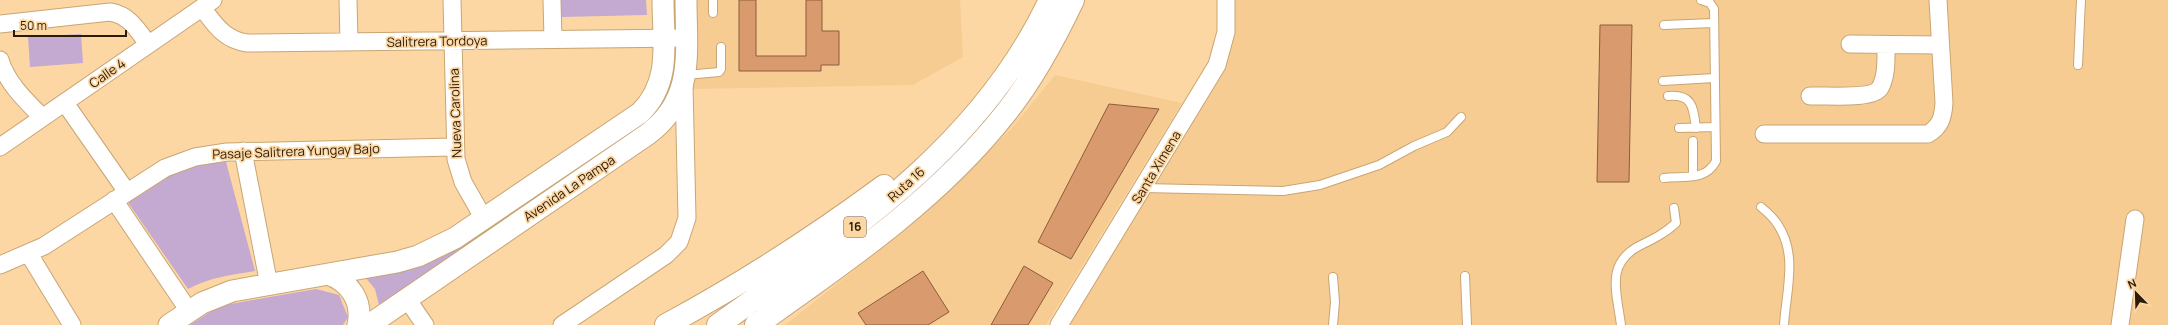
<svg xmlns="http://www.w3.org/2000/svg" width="2168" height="325" viewBox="0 0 2168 325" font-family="Manrope,sans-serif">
	<rect width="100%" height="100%" fill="#fcd7a4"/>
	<path fill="#f6cc93" d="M691,0H960L963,57L913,85L692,89Z
		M1233,0H2168V325H1064L1225,48Z
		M1055,75L1182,103L1046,325H785L924,215L1013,127Z"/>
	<path fill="#c4a9d0" d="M560,0H646L647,15L561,17Z
		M81,34L83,63L30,67L28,37Z
		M669,55L676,56L677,82L661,114L379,305L375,289L365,277L425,264L652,113Z
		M225,158L255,271C232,275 210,277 188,289L127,201L179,166Z
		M316,289L339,295L348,317L343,325H190L219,306Z"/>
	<path fill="#d99a6e" stroke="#8c5d3c" d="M739,0H756V56H806V0H822V31H839V65H821V71H739Z
		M1600,25H1632L1629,182H1597Z
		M1109,104L1159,109L1071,259L1038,242Z
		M1024,266L1053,283L1028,325H991Z
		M923,271L949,312L928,325H866L858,313Z"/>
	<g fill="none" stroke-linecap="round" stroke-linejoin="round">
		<g stroke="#c9a573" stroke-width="10">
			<path id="service" d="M713,0V13
				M1664,25L1713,23
				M2078,65L2081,0
				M686,75L719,72L721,69V47
				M1663,81L1714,78
				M1668,96C1693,94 1693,107 1696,128
				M1679,128L1715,127
				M1693,141V175
				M1664,178C1684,176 1706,181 1716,161L1714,9L1710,3L1701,0
				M1143,188L1283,191L1320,185L1379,165L1414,146L1447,132L1461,117
				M1761,207C1767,212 1774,218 1778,225C1798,255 1786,292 1784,325
				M1465,276L1467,325
				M1333,325L1335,302L1333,277
				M1621,325C1617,293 1605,264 1639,246C1653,239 1664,234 1676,223L1674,208"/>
		</g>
		<g stroke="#c9a573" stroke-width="19">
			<path id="minor" d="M348,0L349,42
				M452,0L456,159L463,182L484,219
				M552,0L553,39
				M203,9C216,26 225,40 247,43L686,38
				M0,24L110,12C129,15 137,29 148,44
				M1850,44L1939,45
				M0,60C7,83 25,100 42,117
				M1810,96C1824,95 1872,100 1880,88C1887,76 1886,58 1886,45
				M65,103L127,192
				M1764,134H1928C1941,126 1943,117 1944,103L1938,0
				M0,147L213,0
				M243,151L269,285
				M114,200L189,311
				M29,254L72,325
				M0,265L44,246L165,168L195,157L227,152L454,147
				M407,299L425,325
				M562,325L666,255L679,242L687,218L684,85
				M1059,325L1217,65L1226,32V0
				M2120,325L2135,219"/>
		</g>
		<g stroke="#c9a573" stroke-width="23">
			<path id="tertiary" d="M328,274C350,282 363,301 358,325
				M169,325L202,303L232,291L397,262L418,256L455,238L640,113C672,82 663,42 663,0
				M369,325L648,134C695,99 686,53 686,0"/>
		</g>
		<g stroke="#c9a573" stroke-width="24">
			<path id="motorway" d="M666,325C742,284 815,237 884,186
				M718,325C848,233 980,149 1050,0
				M756,325C844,263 937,200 1005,114C1033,79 1054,40 1073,0"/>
		</g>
		<use href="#service" stroke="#fff" stroke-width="8"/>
		<use href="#minor" stroke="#fff" stroke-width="17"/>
		<use href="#tertiary" stroke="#fff" stroke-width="21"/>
		<use href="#motorway" stroke="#fff" stroke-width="22"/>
	</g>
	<g text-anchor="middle" stroke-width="3.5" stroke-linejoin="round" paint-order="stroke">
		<rect fill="#fcd7a4" stroke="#695437" stroke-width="1" x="844" y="217" width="22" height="20" rx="3"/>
		<g font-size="12" font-weight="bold" fill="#2a1c08">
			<text x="855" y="231">16</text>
		</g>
		<g font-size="13" fill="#2a1c08" stroke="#fcd7a4">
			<text transform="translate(437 41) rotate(-1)" y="5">Salitrera Tordoya</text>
			<text transform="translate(107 73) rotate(-35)" y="5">Calle 4</text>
			<text transform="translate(455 113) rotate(-92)" y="5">Nueva Carolina</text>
			<text transform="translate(296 151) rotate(-2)" y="5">Pasaje Salitrera Yungay Bajo</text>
			<text transform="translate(1156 167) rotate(-59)" y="5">Santa Ximena</text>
			<text transform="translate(906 184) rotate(-42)" y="5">Ruta 16</text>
			<text transform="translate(569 188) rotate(-34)" y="5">Avenida La Pampa</text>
		</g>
	</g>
	<g transform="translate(2136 293) rotate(337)" stroke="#fcd7a4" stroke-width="3" paint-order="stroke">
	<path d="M0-3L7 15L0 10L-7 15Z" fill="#2a1c08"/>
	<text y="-6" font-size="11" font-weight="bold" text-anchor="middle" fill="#2a1c08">N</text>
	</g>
	<path d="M14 30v6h112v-6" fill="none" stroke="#2a1c08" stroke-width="2"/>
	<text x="20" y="30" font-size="12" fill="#2a1c08" stroke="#fcd7a4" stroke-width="3" paint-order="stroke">50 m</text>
</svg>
